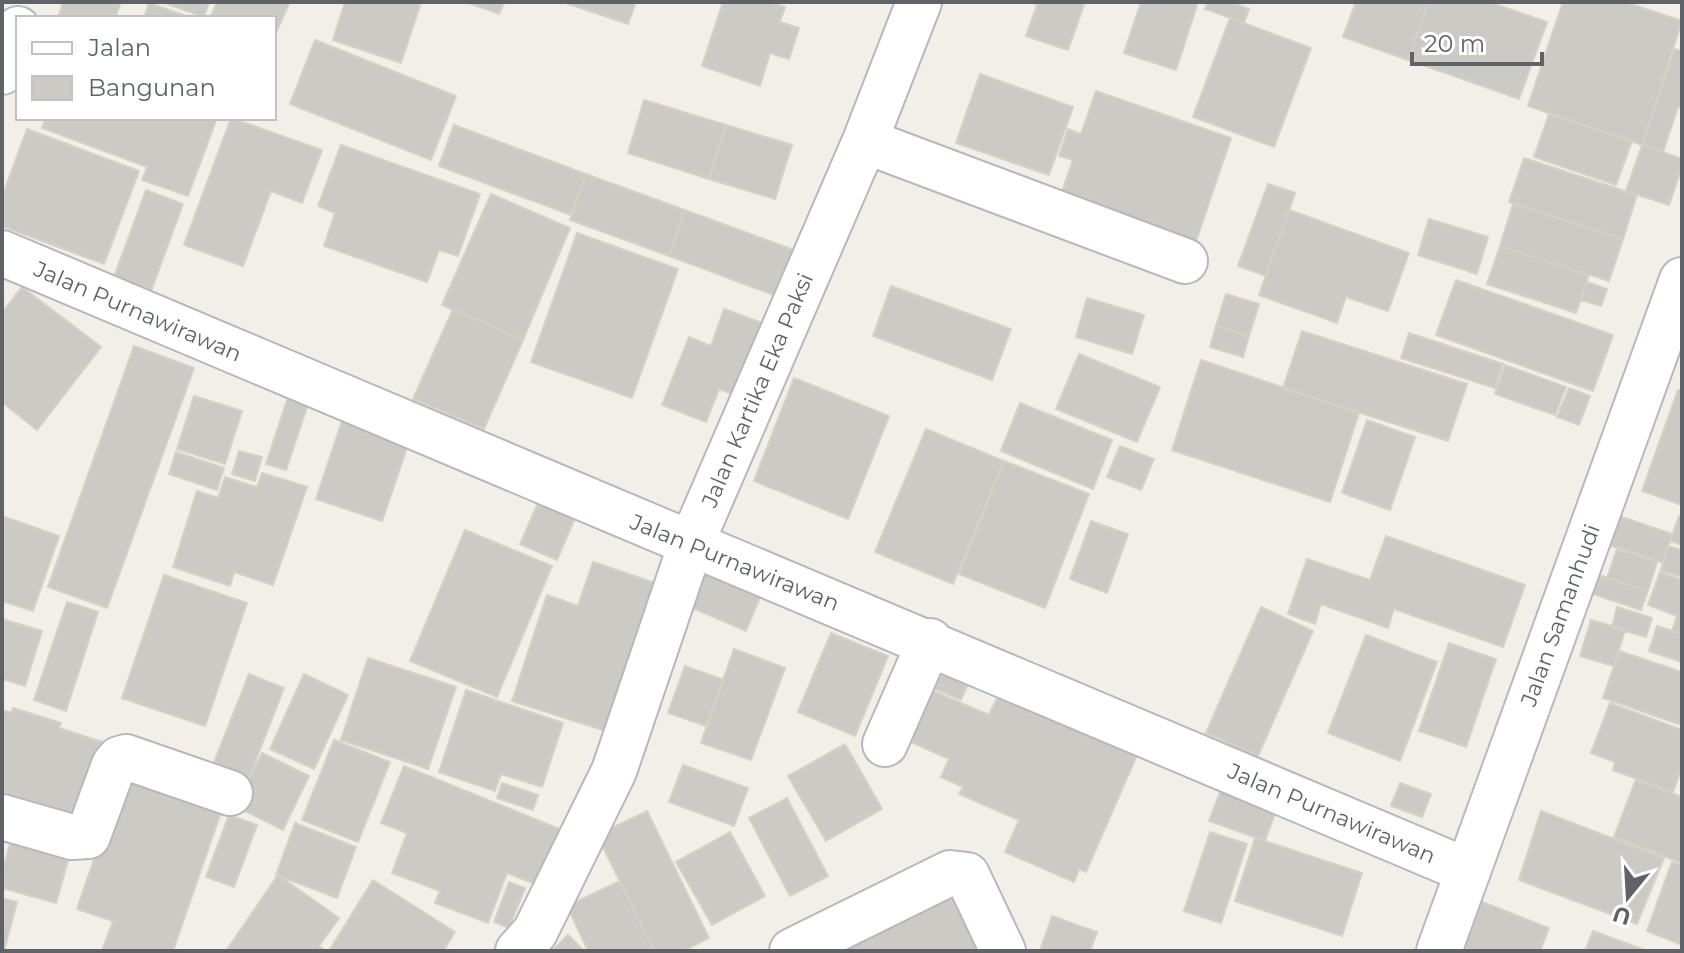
<svg xmlns="http://www.w3.org/2000/svg" width="1684" height="953" viewBox="0 0 1684 953" font-family="Montserrat,sans-serif">
	<rect width="100%" height="100%" fill="#f1efe8"/>
	<path fill="#cccac5" stroke="#d6d1c6" stroke-width="2" d="M63,2H121L115,18H58Z
		M162,2H209L204,17Z
		M217,2H290L274,37V18H210Z
		M345,2H421L401,63L333,40Z
		M466,2H504L499,14Z
		M563,2H636L628,24Z
		M723,2H768L785,7L780,22L799,28L789,59L770,53L760,86L702,66Z
		M1030,2H1085L1068,50L1026,36L1037,5Z
		M1141,2H1198L1176,70L1124,53Z
		M1208,2H1230L1249,9L1244,23L1205,9Z
		M1356,2H1428L1408,60L1343,37Z
		M1428,2H1489L1547,22L1519,99L1408,60Z
		M1563,2H1625L1682,21L1642,145L1528,106Z
		M149,3L192,18H144Z
		M1230,18L1311,48L1274,147L1193,117Z
		M315,40L456,96L431,160L290,104Z
		M1674,49L1682,51V108L1678,107L1663,152L1642,145Z
		M980,74L1073,107L1049,175L956,143Z
		M1096,91L1231,138L1195,244L1060,197L1073,160L1059,156L1068,129L1081,134Z
		M644,100L726,125L709,179L628,153Z
		M1549,114L1632,141L1616,185L1534,157Z
		M45,118H217L188,196L142,180L147,167L42,128Z
		M231,118L322,150L302,203L271,191L243,266L184,245Z
		M454,125L586,174L571,215L439,166Z
		M726,125L792,145L775,199L709,179Z
		M27,129L139,171L104,264L2,226V197Z
		M341,145L480,194L458,256L439,250L427,282L324,246L335,213L318,206Z
		M1642,145L1682,159V167L1669,205L1626,191Z
		M1524,158L1637,195L1623,239L1509,202Z
		M586,174L685,210L669,256L570,220Z
		M1268,184L1295,193L1266,276L1238,266Z
		M146,190L183,204L151,291L114,277Z
		M491,194L570,228L523,340L442,305Z
		M1513,204L1623,239L1609,281L1500,246Z
		M685,210L805,254L787,300L669,256Z
		M1289,210L1409,253L1388,311L1346,297L1337,323L1259,295Z
		M1429,219L1488,237L1477,274L1418,255Z
		M577,233L678,269L632,398L531,362Z
		M1500,246L1589,275L1576,313L1487,284Z
		M1456,280L1613,335L1593,391L1436,335Z
		M1587,282L1607,289L1601,306L1581,300Z
		M891,286L1011,329L992,380L873,336Z
		M22,287L101,347L37,430L2,402V313Z
		M1226,294L1259,304L1249,336L1216,326Z
		M1087,298L1144,315L1132,354L1076,337Z
		M453,309L523,340L484,429L413,399Z
		M724,309L775,328L748,400L719,389L706,422L662,405L689,337L711,346Z
		M1216,326L1249,336L1243,357L1210,347Z
		M1302,331L1467,384L1448,441L1283,388Z
		M1409,333L1503,364L1495,388L1401,358Z
		M134,346L194,368L107,608L48,587Z
		M1079,354L1160,387L1137,442L1056,409Z
		M1201,360L1359,413L1330,502L1172,450Z
		M1505,365L1566,387L1555,415L1495,394Z
		M794,378L889,416L848,519L754,481Z
		M1569,388L1590,396L1579,425L1557,417Z
		M1678,390L1682,391V505L1642,491Z
		M289,394L309,401L286,470L266,464Z
		M194,396L242,411L225,464L177,449Z
		M1020,403L1112,440L1093,489L1001,451Z
		M1367,420L1415,437L1390,510L1342,493Z
		M342,421L409,442L382,521L316,499Z
		M926,429L1004,461L953,584L875,552Z
		M1120,446L1154,459L1141,490L1107,477Z
		M239,451L262,457L255,481L232,474Z
		M176,452L224,468L217,490L169,474Z
		M1004,461L1089,494L1045,608L959,574Z
		M262,473L307,487L273,585L234,572L230,586L173,567L197,491L218,498L225,477L257,487Z
		M538,503L575,518L557,560L520,544Z
		M2,516L59,536L33,611L2,601Z
		M1619,516L1672,534L1663,563L1609,545Z
		M1679,516L1682,517V545L1670,541Z
		M1091,521L1128,534L1107,593L1070,579Z
		M465,530L552,566L497,697L410,661Z
		M1386,536L1525,585L1503,647L1394,609L1388,628L1321,604L1315,624L1288,614L1307,559L1370,580Z
		M1668,546L1682,550V577L1661,570Z
		M1617,549L1657,562L1648,591L1607,578Z
		M703,551L768,578L746,631L681,603Z
		M593,562L655,583L612,733L512,701L547,595L578,606Z
		M1660,572L1682,580V634L1672,631L1677,616L1648,605Z
		M1596,574L1648,591L1641,610L1590,593Z
		M164,575L247,603L205,726L122,698Z
		M67,602L98,612L66,711L34,700Z
		M1261,607L1313,631L1258,756L1206,733Z
		M1617,607L1652,618L1646,637L1612,627Z
		M2,619L42,631L25,686L2,679Z
		M1591,620L1625,630L1614,666L1580,656Z
		M1657,626L1682,634V662L1649,651Z
		M831,633L888,656L855,736L798,712Z
		M1366,635L1437,662L1400,761L1328,733Z
		M1449,643L1496,659L1466,747L1419,731Z
		M734,649L785,668L751,760L701,743Z
		M1619,651L1682,672V725L1603,698Z
		M368,658L456,687L428,769L341,740Z
		M685,666L724,680L706,726L668,713Z
		M943,671L969,682L961,700L935,689Z
		M249,674L284,688L246,785L211,770Z
		M304,674L348,695L314,769L270,749Z
		M466,690L563,723L542,787L501,774L495,791L439,772Z
		M933,691L989,715L999,694L1137,755L1086,872L1079,869L1074,882L1005,852L1019,820L959,794L963,787L941,777L949,759L911,742Z
		M1610,703L1682,730V767L1673,792L1613,770L1615,762L1591,753Z
		M13,708L61,723L59,728L108,744L81,827L2,801V710L11,713Z
		M334,740L390,762L358,842L302,820Z
		M845,744L882,809L826,841L788,776Z
		M262,753L309,776L283,830L235,806Z
		M683,765L748,788L734,826L669,802Z
		M404,766L562,830L540,886L507,873L488,923L435,903L440,891L392,873L407,833L381,823Z
		M122,777L221,812L173,951H102L113,921L77,909Z
		M1636,779L1682,797V863L1614,837Z
		M502,783L538,795L533,810L497,798Z
		M1400,783L1431,794L1422,817L1391,806Z
		M1223,785L1278,805L1265,841L1209,821Z
		M787,798L828,876L790,896L749,818Z
		M647,811L709,938L683,951H654L597,835Z
		M1541,811L1664,858L1637,924L1519,880Z
		M229,815L257,825L234,887L206,877Z
		M295,823L356,847L337,898L276,875Z
		M14,830L72,847L56,903L2,888V872Z
		M730,832L765,896L712,925L676,862Z
		M1210,832L1247,844L1221,923L1184,911Z
		M1255,838L1362,873L1342,936L1235,901Z
		M1672,862L1682,865V945L1647,931Z
		M278,875L339,918L319,946L326,951H226Z
		M373,880L455,932L443,951H329Z
		M620,881L654,951H588L567,906Z
		M509,882L525,888L509,928L494,922Z
		M962,894L987,951H830Z
		M2,898L17,902L4,951H2Z
		M1480,901L1549,928L1540,951H1474L1463,947Z
		M1052,916L1097,932L1090,951H1040Z
		M1593,931L1647,951H1585Z
		M568,935L584,951H552Z"/>
	<g fill="none" stroke-linecap="round" stroke-linejoin="round">
		<g stroke="#b5b8bc" stroke-width="48">
			<path id="street" d="M2,72L18,29
				M865,141L1185,261
				M2,253C490,460 980,663 1468,871
				M885,744L930,641
				M2,817L72,837L88,836L114,765L119,759L126,757L230,793
				M518,951L535,932L614,771L691,544L865,141L919,2
				M792,951L950,873L967,875L1003,951"/>
		</g>
		<g stroke="#b6babf" stroke-width="48">
			<path id="secondary" d="M1439,951L1682,280"/>
		</g>
		<use href="#street" stroke="#fff" stroke-width="44"/>
		<use href="#secondary" stroke="#fff" stroke-width="44"/>
	</g>
	<g text-anchor="middle" stroke-width="6" stroke-linejoin="round" paint-order="stroke">
		<g font-size="22" fill="#5f6368" stroke="#fff">
			<text transform="translate(138 311) rotate(23)" y="8">Jalan Purnawirawan</text>
			<text transform="translate(757 390) rotate(-67)" y="8">Jalan Kartika Eka Paksi</text>
			<text transform="translate(735 562) rotate(22)" y="8">Jalan Purnawirawan</text>
			<text transform="translate(1560 615) rotate(-70)" y="8">Jalan Samanhudi</text>
			<text transform="translate(1332 813) rotate(23)" y="8">Jalan Purnawirawan</text>
		</g>
	</g>
	<rect width="1684" height="953" fill="none" stroke="#5f6368" stroke-width="8"/>
	<rect x="16" y="16" width="260" height="104" fill="#ffffff" stroke="#bfc1c3" stroke-width="2"/>
	<rect x="32" y="42" width="40" height="12" fill="#ffffff" stroke="#bfc1c3" stroke-width="2"/>
	<text x="88" y="56" font-size="24" fill="#5f6368">Jalan</text>
	<rect x="32" y="76" width="40" height="24" fill="#cccac5" stroke="#bfc1c3" stroke-width="2"/>
	<text x="88" y="96" font-size="24" fill="#5f6368">Bangunan</text>
	<g transform="translate(1628 897) rotate(198)" stroke="#ffffff" stroke-width="6" paint-order="stroke">
	<path d="M0-6L14 30L0 20L-14 30Z" fill="#5f6368"/>
	<text y="-12" font-size="22" font-weight="bold" text-anchor="middle" fill="#5f6368">U</text>
	</g>
	<path d="M1412 52v12h130v-12" fill="none" stroke="#5f6368" stroke-width="4"/>
	<text x="1424" y="52" font-size="24" fill="#5f6368" stroke="#ffffff" stroke-width="6" paint-order="stroke">20 m</text>
</svg>
